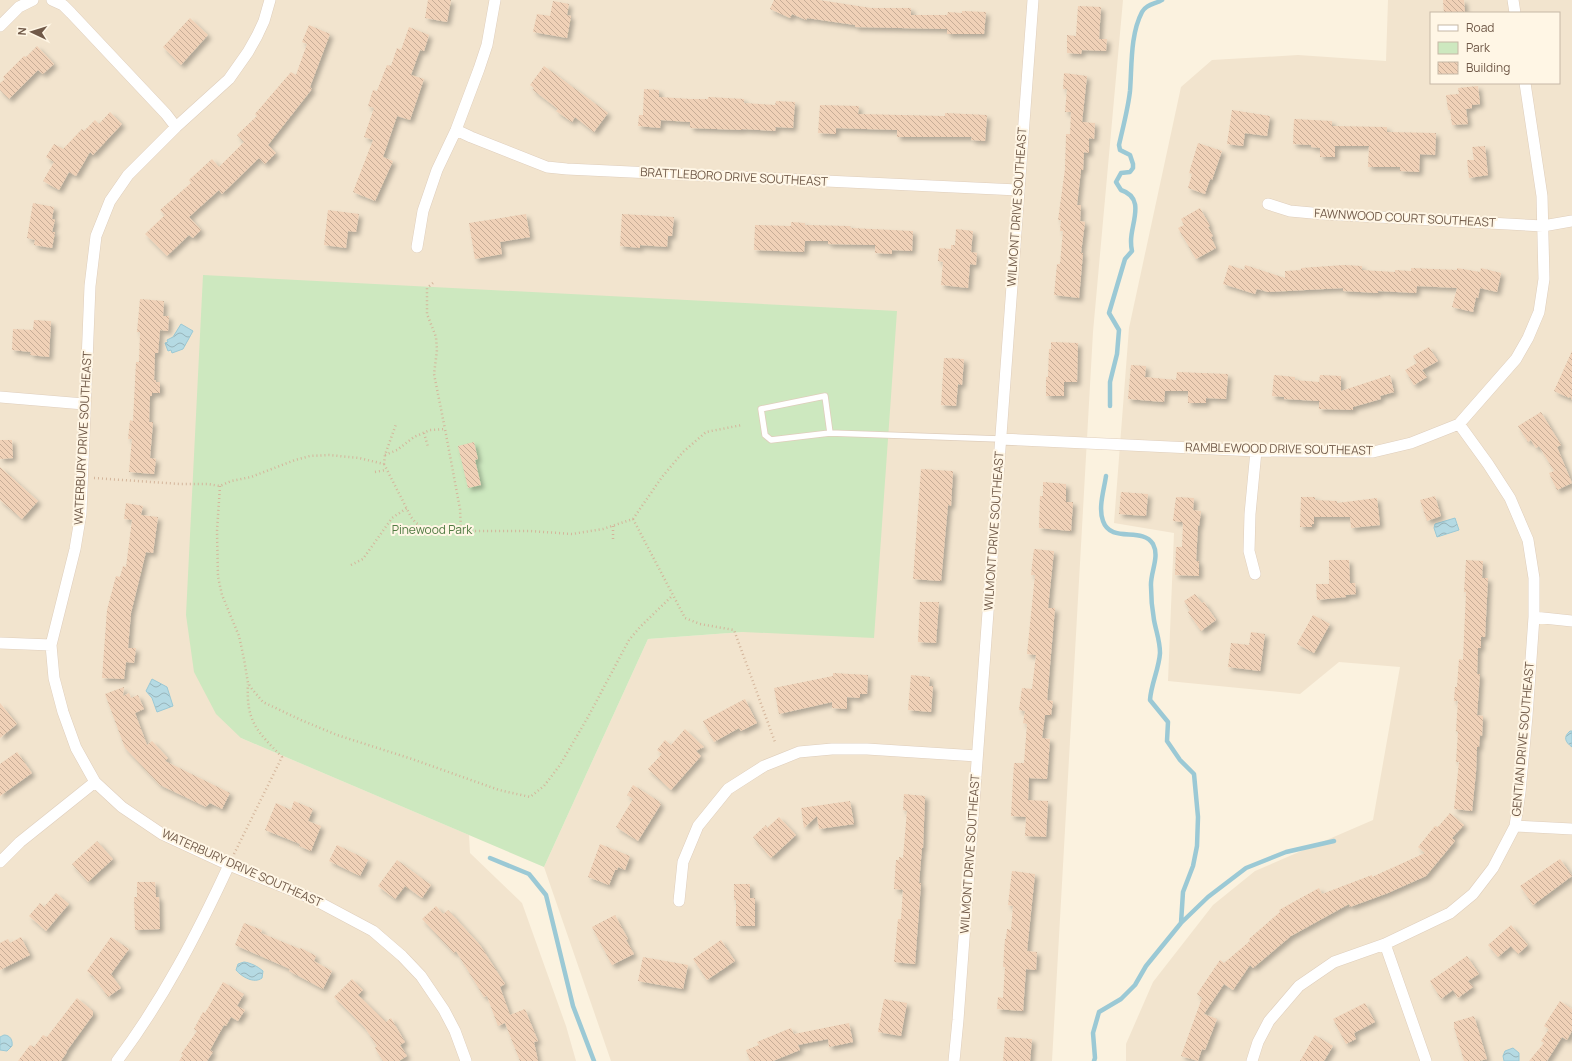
<svg xmlns="http://www.w3.org/2000/svg" width="1572" height="1061" viewBox="0 0 1572 1061" font-family="Manrope,sans-serif">
	<defs>
		<pattern id="water-waves" width="16" height="10" patternUnits="userSpaceOnUse"><rect width="16" height="10" fill="#b5dae3"/><path d="M0 5q4-4 8 0t8 0" fill="none" stroke="#98b4ba"/></pattern>
		<pattern id="building-back-hatch" width="6" height="6" patternUnits="userSpaceOnUse"><rect width="6" height="6" fill="#f0d1b7"/><path d="M-1 5l2 2M0 0l6 6M5-1l2 2" fill="none" stroke="#c7ad97"/></pattern>
		<filter id="shadow"><feDropShadow dx="3.5" dy="3.5" stdDeviation="2" flood-color="#0004"/></filter>
	</defs>
	<rect width="100%" height="100%" fill="#fbf2df"/>
	<path fill="#f2e4ce" fill-rule="evenodd" d="M0,0H1123L1093,332L1052,1061H611L544,867L648,639L743,632L896,320L241,738L469,835L470,853L522,903L566,1026L576,1061H0Z
		M1388,0H1572V1061H1126V1044L1153,982L1213,905L1255,871L1373,820L1400,667L1339,662L1300,694L1168,681L1174,533L1114,523L1129,328L1181,87L1212,60L1298,55L1386,61ZM1431,13H1559V83H1431Z"/>
	<path fill="#cde8bf" d="M203,275L897,311L874,638L743,632L648,639L544,867L241,738L216,714L194,672L186,615Z"/>
	<path fill="url(#water-waves)" stroke="#9bc9d5" d="M181,324L193,331L183,349L172,353L171,350L168,351L165,343L168,342L167,340L173,337Z
		M1455,518L1459,530L1437,537L1434,528L1435,524Z
		M152,679L167,687L173,706L157,712L152,698L146,691Z
		M1570,731H1572V747C1565,742 1563,737 1570,731Z
		M244,962C251,963 257,966 263,971L262,978C254,984 242,977 236,970L238,964Z
		M4,1035C10,1035 13,1040 12,1046L7,1051L0,1050V1037Z
		M1513,1048L1519,1053V1061H1504L1503,1056L1505,1051Z"/>
	<g fill="none" stroke-linecap="round" stroke-linejoin="round">
		<path stroke="#9bc9d5" stroke-width="4.5" d="M1110,406V382L1117,354L1119,330L1109,313L1125,259L1132,251C1131,247 1131,244 1131,241C1131,223 1146,198 1121,190L1116,182L1121,173L1130,172L1133,168V164L1130,155L1120,150L1119,145C1123,127 1128,109 1130,91C1132,66 1130,35 1142,12C1146,4 1156,4 1162,0
			M1106,476C1104,490 1098,508 1103,521C1111,544 1142,526 1153,544C1160,557 1150,573 1151,586C1151,597 1152,609 1154,620C1156,631 1160,641 1160,653C1159,669 1151,684 1150,700L1168,722L1167,741L1180,760L1194,774L1198,817L1197,846L1193,866L1183,892L1181,923
			M490,858L529,874L546,895L573,1006L594,1061
			M1094,1061L1095,1058L1093,1033L1099,1012L1121,999L1135,985L1146,966L1181,923L1208,897L1246,868L1286,852L1334,841"/>
	</g>
	<path fill="url(#building-back-hatch)" filter="url(#shadow)" d="M428,0H451L447,22L425,18Z
		M774,0H819L871,8H911V15H947L948,12L962,13V11L986,12L984,34H947V29L855,27V25L807,18L806,20L792,14L790,18L770,9Z
		M1443,0H1464L1465,13H1444Z
		M553,1L569,4L567,15L571,16L567,38L533,32L537,14L550,16Z
		M1078,6L1101,7L1099,39H1107L1106,51L1082,50L1081,54L1067,53V35L1076,36Z
		M190,18L208,35L181,65L163,47Z
		M309,25L330,34L310,87L312,89L268,145L276,153L265,164L259,158L222,194L219,190L189,217L201,230L193,238L189,235L167,256L145,234L165,215L160,210L191,183L189,180L212,159L219,167L244,142L237,135L257,116L255,114L291,72L296,75L307,44L302,42Z
		M409,27L429,35L424,51L420,50L411,75L424,79L410,120L397,116L383,157L393,161L375,201L353,192L373,140L364,137L374,108L368,106L373,90L377,91L387,65L391,66L397,48L401,50Z
		M37,46L54,64L43,74L38,70L9,99L0,90V83L5,79L3,77L24,56L26,57Z
		M544,66L608,113L594,132L575,117L572,122L556,111L558,109L533,90L534,88L530,85Z
		M1064,73L1087,76L1082,122L1095,123L1094,139L1089,138V153L1084,152L1083,170H1081L1077,205H1081L1080,221L1085,222L1081,253H1083L1079,298L1054,295L1057,264H1060L1063,231H1060L1061,220H1058L1065,169L1066,134H1070L1071,112H1065L1067,89H1063Z
		M1478,86L1480,104L1472,105V108L1466,109L1468,124L1452,125L1450,110H1448L1446,95L1459,94L1458,88Z
		M644,89L659,90V97L691,99H708V97L744,99V103L775,105L776,101L795,102L793,128L776,127L775,131L742,129V130L690,128V122L661,120L660,128L638,126L639,115H643Z
		M820,105L859,106L858,114L945,116V113L987,115L985,141L971,140L972,137H897V130L836,128V134L818,133Z
		M1232,110L1270,116L1267,136L1245,133L1243,146L1227,144Z
		M110,112L122,124L93,155L90,152L76,176L69,172L59,190L43,181L54,162L46,157L54,144L63,149L82,129L84,131L95,120L99,124Z
		M1294,119L1332,121V126L1387,127V132L1436,133L1435,155L1420,154L1419,172L1400,171V167H1368L1369,146H1335V157H1320V148L1311,147V145L1293,144Z
		M1198,143L1222,151L1212,180L1210,179L1205,194L1188,188L1192,174L1189,173Z
		M1485,146L1488,175L1469,178L1467,160H1474L1472,147Z
		M33,203L54,207L52,219L55,220L52,232H55L52,248L34,245L35,240L27,238Z
		M1200,208L1210,226L1208,227L1213,236L1211,237L1216,248L1196,259L1178,228L1184,225L1181,219Z
		M328,210L359,214L356,232L348,231L346,248L324,245Z
		M526,214L530,237L500,242L502,254L475,259L469,223Z
		M622,214L674,217L672,236H668L667,247L640,245V248L620,246Z
		M791,222L805,223V225L850,226L851,228L913,231L912,251L892,250V254L875,253V245L828,244V241H805L804,252L754,250L755,225L791,226Z
		M956,229L973,231L971,252L977,253L976,265L970,264L968,288L941,285L943,262L938,261L939,248L951,249V245H955Z
		M1229,265L1244,270L1245,265L1285,278V271L1301,270V268L1344,265L1362,266V270L1395,272V270L1411,271V268L1457,270V268L1480,272L1481,268L1501,273L1497,292L1480,288L1478,298L1476,297L1473,312L1452,307L1457,288L1417,286L1416,293L1378,291V293L1343,291V288L1268,292L1257,289L1255,294L1223,284Z
		M140,299L164,301L163,316H169L168,331L160,330L158,353H155L154,380H156V382H160V393H152V396H150L149,422H153L150,458L156,459L154,474L129,472L132,439H128L130,420L133,421L136,362H139L140,332H137Z
		M34,320L51,321L49,357L30,355L31,352L12,350L13,329L33,330Z
		M1051,342L1078,343L1077,382H1064V396H1046V377H1048L1049,349H1051Z
		M1429,347L1438,361L1422,370L1427,377L1414,385L1405,370L1417,363L1413,356Z
		M1572,351V400L1570,396L1569,398L1554,391Z
		M944,358L964,359L962,385L958,384L956,406L941,405Z
		M1131,365L1146,366L1145,377L1176,380L1177,372L1228,374L1226,399L1206,398V403H1188V391H1165L1164,402L1128,399Z
		M1274,375L1295,377V380L1319,382L1320,375L1341,376V391L1390,375L1394,392L1380,396L1381,399L1353,407V410L1319,409V401L1284,399V397L1272,396Z
		M1541,412L1561,445L1557,447L1572,483L1557,490L1549,473L1554,471L1539,446L1536,448L1531,440L1528,442L1518,426Z
		M0,440H12L13,458L0,459Z
		M474,442L478,459L475,460L481,485L468,488L458,446Z
		M0,467L38,501L22,519L0,500Z
		M921,469L953,471L951,506L948,505L941,581L913,579Z
		M1043,482L1066,484V502H1073L1071,531L1039,528L1040,496H1043Z
		M1121,492L1148,494L1146,516L1119,514Z
		M1435,496L1441,516L1427,521L1420,500Z
		M1176,497L1194,498L1193,510L1201,511L1199,526L1198,525L1196,561H1199V576L1175,575L1176,547H1182L1183,524L1182,522L1173,521Z
		M1301,497H1315V500L1337,501V503L1377,498L1380,525L1351,528L1350,517H1314V524H1312V527H1300Z
		M126,503L143,506L141,515L158,517L153,553L146,552L131,613L128,648H136L134,663L126,662L124,679L102,678L107,610L116,576L120,577L123,566L126,567L132,520L124,519Z
		M1034,549L1054,551L1048,608H1055L1047,700L1053,701L1051,715H1045L1042,738L1050,739L1047,779L1029,778L1028,800L1048,801L1046,837L1025,836L1026,817L1011,816L1014,763H1024L1027,724L1023,723L1025,711L1019,710L1022,688L1032,689L1036,655L1027,654L1035,575H1031Z
		M1329,560H1349L1350,583H1355L1356,594L1346,595V597L1317,600L1316,584H1329Z
		M1466,560L1483,561L1482,578H1488L1485,637H1481V648H1478L1477,674H1480L1477,715L1483,716L1482,736L1480,735L1479,747H1477L1476,772L1472,811L1454,809L1459,762H1456L1458,732L1456,731L1458,701H1454L1455,687H1457L1459,659L1463,660L1466,592H1464Z
		M1195,594L1202,603L1204,602L1216,620L1201,631L1188,612L1190,610L1184,601Z
		M920,602H939L936,643L918,642Z
		M1313,615L1330,624L1314,653L1297,644Z
		M1251,632L1265,634L1260,671L1228,667L1231,643L1249,645Z
		M833,673L868,675L867,694H860V698L847,697V709L832,708V702L779,714L774,688L833,676Z
		M911,675L930,677L929,686H933L931,712L908,710Z
		M124,687L123,696L129,693L131,698L138,695L144,709L135,713L147,745L152,741L168,758L165,761L230,793L222,809L210,803L206,807L160,785L125,748L105,694Z
		M745,699L757,723L741,731L739,728L714,742L703,721Z
		M0,703L17,724L0,738Z
		M685,729L704,747L696,751L701,756L671,790L648,769L662,754L657,750L665,740L671,745Z
		M17,752L32,773L0,796V764Z
		M633,785L660,802L659,803L661,804L638,841L616,827L633,799L627,795Z
		M904,794L925,796L923,848H922L919,883H921L915,964L894,962L898,919H901L903,890L894,889L896,860H899V857L903,858L907,811L903,810Z
		M294,801L313,809L308,821L321,826L311,851L299,846L300,844L265,830L276,803L291,810Z
		M850,801L854,824L819,829L817,816L804,828L801,808Z
		M1450,813L1464,825L1452,838L1455,841L1426,876L1388,893L1350,907L1349,904L1291,936L1253,968L1250,965L1233,990L1224,984L1204,1014L1217,1019L1205,1050L1202,1049L1198,1061L1181,1056L1202,998L1197,994L1220,960L1224,963L1250,941L1249,939L1280,912L1279,910L1319,888L1322,894L1372,875V877L1425,853L1418,847L1435,826L1438,827Z
		M779,817L796,835L771,858L753,837L766,825L767,828Z
		M97,841L113,859L88,882L72,864Z
		M600,844L630,856L625,870L618,867L617,870H615L609,885L588,877Z
		M337,845L368,860L360,876L329,861Z
		M1560,859L1572,876L1533,905L1520,886Z
		M397,860L431,885L422,898L405,886L395,899L378,886Z
		M1012,871L1035,874L1027,951L1037,952L1036,970L1026,969L1023,1011L997,1009L998,997L1003,998L1005,967H1003L1005,939H1006L1007,929L1011,930L1013,906L1008,905Z
		M137,882H155L156,897H159L160,929L135,930L134,897H137Z
		M734,884H750V898H755V926H736V900H734Z
		M56,893L69,904L46,931L29,916L40,903L44,907Z
		M436,906L443,914L448,910L480,945L505,984L500,987L510,1015L525,1009L538,1041L534,1042L538,1061H520L505,1023L498,1026L487,996L484,997L456,951L454,953L422,919Z
		M615,915L628,939L626,940L634,954L612,965L592,927Z
		M244,923L262,930L261,933L300,949L301,948L316,956L314,961L332,971L323,989L289,971L290,969L235,945Z
		M1511,925L1528,945L1518,954L1511,946L1498,957L1488,945Z
		M21,937L30,955L0,970V943L8,939L10,943Z
		M111,937L129,949L111,974L121,988L108,997L93,976L87,971Z
		M721,940L735,961L707,980L693,959Z
		M1467,956L1479,974L1468,981L1473,987L1458,998L1453,990L1441,999L1430,981Z
		M643,957L688,965L683,989L638,981Z
		M352,979L363,990L358,995L386,1022L391,1018L405,1042L400,1045L407,1056L399,1061H383L375,1048L377,1046L365,1028L334,997Z
		M223,982L244,994L237,1006L245,1010L238,1021L231,1017L226,1026L224,1025L210,1050L213,1052L207,1061H179L183,1055L181,1054L197,1031L194,1029L203,1012L205,1013Z
		M77,998L93,1011V1015L66,1052H67L61,1061H18L30,1045L34,1047L43,1035L47,1037Z
		M884,999L907,1003L901,1036L878,1032Z
		M1560,1001L1572,1009V1031L1567,1040L1562,1037L1547,1061H1529L1544,1043L1541,1041L1549,1029L1544,1026Z
		M1365,1003L1375,1022L1354,1033L1356,1039L1346,1044L1333,1019Z
		M1474,1016L1487,1059L1479,1061H1464L1454,1027V1022Z
		M849,1023L853,1042L829,1047L828,1039L798,1045L800,1050L773,1061H750L746,1050L759,1045L757,1042L791,1028L794,1034Z
		M1315,1035L1333,1046L1324,1061H1300Z
		M1005,1037L1032,1039L1030,1061H1003Z"/>
	<g fill="none" stroke-linecap="round" stroke-linejoin="round">
		<g stroke="#dfcebc" stroke-width="7">
			<path id="lane" d="M830,433L825,396L761,409L765,435L771,440L830,433L1000,439"/>
		</g>
		<g stroke="#dfcebc" stroke-width="12">
			<path id="street" d="M52,0L63,5L71,13L166,114L176,127
				M270,0L264,21L257,36L248,52L229,79L176,127L128,175L110,201L96,236L90,286L81,513L75,549L51,645L54,678L63,712L76,748L95,782L122,807L162,834L229,865L313,899L373,931L402,956L421,976L444,1010L455,1031L466,1061
				M1513,0L1515,13
				M0,26L19,7L33,0
				M456,130L471,137L547,167L567,169L1018,190
				M1268,204L1290,211L1323,214L1543,226L1572,221
				M417,247L423,211L437,170L456,130L479,69L487,45L495,0
				M0,397L84,404
				M1000,439L1256,451L1373,452L1411,443L1459,424L1516,359L1528,338L1539,312L1544,279L1542,196L1525,83
				M1255,574L1249,551L1250,514L1256,451
				M1534,617L1572,621
				M0,643L51,645
				M1515,826L1572,829
				M0,862L20,842L95,782
				M679,901L683,862L698,826L728,789L764,766L799,752L832,749H867L977,756
				M1385,944L1426,1061
				M117,1061C163,1000 197,934 229,865
				M954,1061L958,1020L1033,0
				M1252,1061L1258,1042L1269,1021L1299,986L1334,962L1385,944L1450,913L1473,894L1493,868L1515,826L1520,792L1527,716L1534,617V578L1528,540L1510,498L1488,464L1459,424"/>
		</g>
		<path stroke="#d4b59b" stroke-width="2.5" stroke-dasharray="1 3" stroke-linecap="butt" d="M433,283L427,288V314L436,337L437,350L434,374L445,429
			M424,433L428,447
			M385,455L397,450L414,437L430,430L445,429L460,509L461,531
			M384,464L411,517L416,523L424,528L449,531H530L572,534L603,529L633,519L662,477L683,452L706,432L742,425
			M375,472L386,470
			M94,478L180,484H208L220,486L231,481L251,477L295,460L310,456L329,455L359,458L384,464L385,455L396,424
			M220,486L217,531L218,577L222,595L239,636L244,659L248,683L252,689L263,702L301,720L337,735L412,759L499,790L530,797L544,786L560,765L588,717L629,640L640,627L673,595
			M633,519L685,618L700,624L734,630L775,742
			M613,539V526
			M351,565L363,559L392,518L407,508
			M234,854L282,757C257,731 246,722 248,684"/>
		<use href="#lane" stroke="#fff" stroke-width="5.5"/>
		<use href="#street" stroke="#fff" stroke-width="11"/>
	</g>
	<g text-anchor="middle" stroke-width="4" stroke-linejoin="round" paint-order="stroke">
		<g font-size="12" fill="#705948" stroke="#fff6e5">
			<text transform="translate(734 177) rotate(3)" y="4">BRATTLEBORO DRIVE SOUTHEAST</text>
			<text transform="translate(1017 207) rotate(-86)" y="4">WILMONT DRIVE SOUTHEAST</text>
			<text transform="translate(1405 218) rotate(3)" y="4">FAWNWOOD COURT SOUTHEAST</text>
			<text transform="translate(83 438) rotate(-87)" y="4">WATERBURY DRIVE SOUTHEAST</text>
			<text transform="translate(1279 449) rotate(1)" y="4">RAMBLEWOOD DRIVE SOUTHEAST</text>
			<text transform="translate(994 531) rotate(-86)" y="4">WILMONT DRIVE SOUTHEAST</text>
			<text transform="translate(1523 739) rotate(-85)" y="4">GENTIAN DRIVE SOUTHEAST</text>
			<text transform="translate(970 854) rotate(-86)" y="4">WILMONT DRIVE SOUTHEAST</text>
			<text transform="translate(242 868) rotate(24)" y="4">WATERBURY DRIVE SOUTHEAST</text>
		</g>
		<g font-size="12" fill="#517b43" stroke="#fff6e5">
			<text x="432" y="534">Pinewood Park</text>
		</g>
	</g>
	<rect x="1430" y="12" width="130" height="72" fill="#fff6e5" stroke="#c6b7a6"/>
	<rect x="1438" y="25" width="20" height="6" fill="#ffffff" stroke="#c6b7a6"/>
	<text x="1466" y="32" font-size="12" fill="#705948">Road</text>
	<rect x="1438" y="42" width="20" height="12" fill="#cde8bf" stroke="#c6b7a6"/>
	<text x="1466" y="52" font-size="12" fill="#705948">Park</text>
	<rect x="1438" y="62" width="20" height="12" fill="url(#building-back-hatch)" stroke="#c6b7a6"/>
	<text x="1466" y="72" font-size="12" fill="#705948">Building</text>
	<g transform="translate(32 32) rotate(274)" stroke="#fff6e5" stroke-width="3" paint-order="stroke">
	<path d="M0-3L7 15L0 10L-7 15Z" fill="#705948"/>
	<text y="-6" font-size="11" font-weight="bold" text-anchor="middle" fill="#705948">N</text>
	</g>
</svg>
